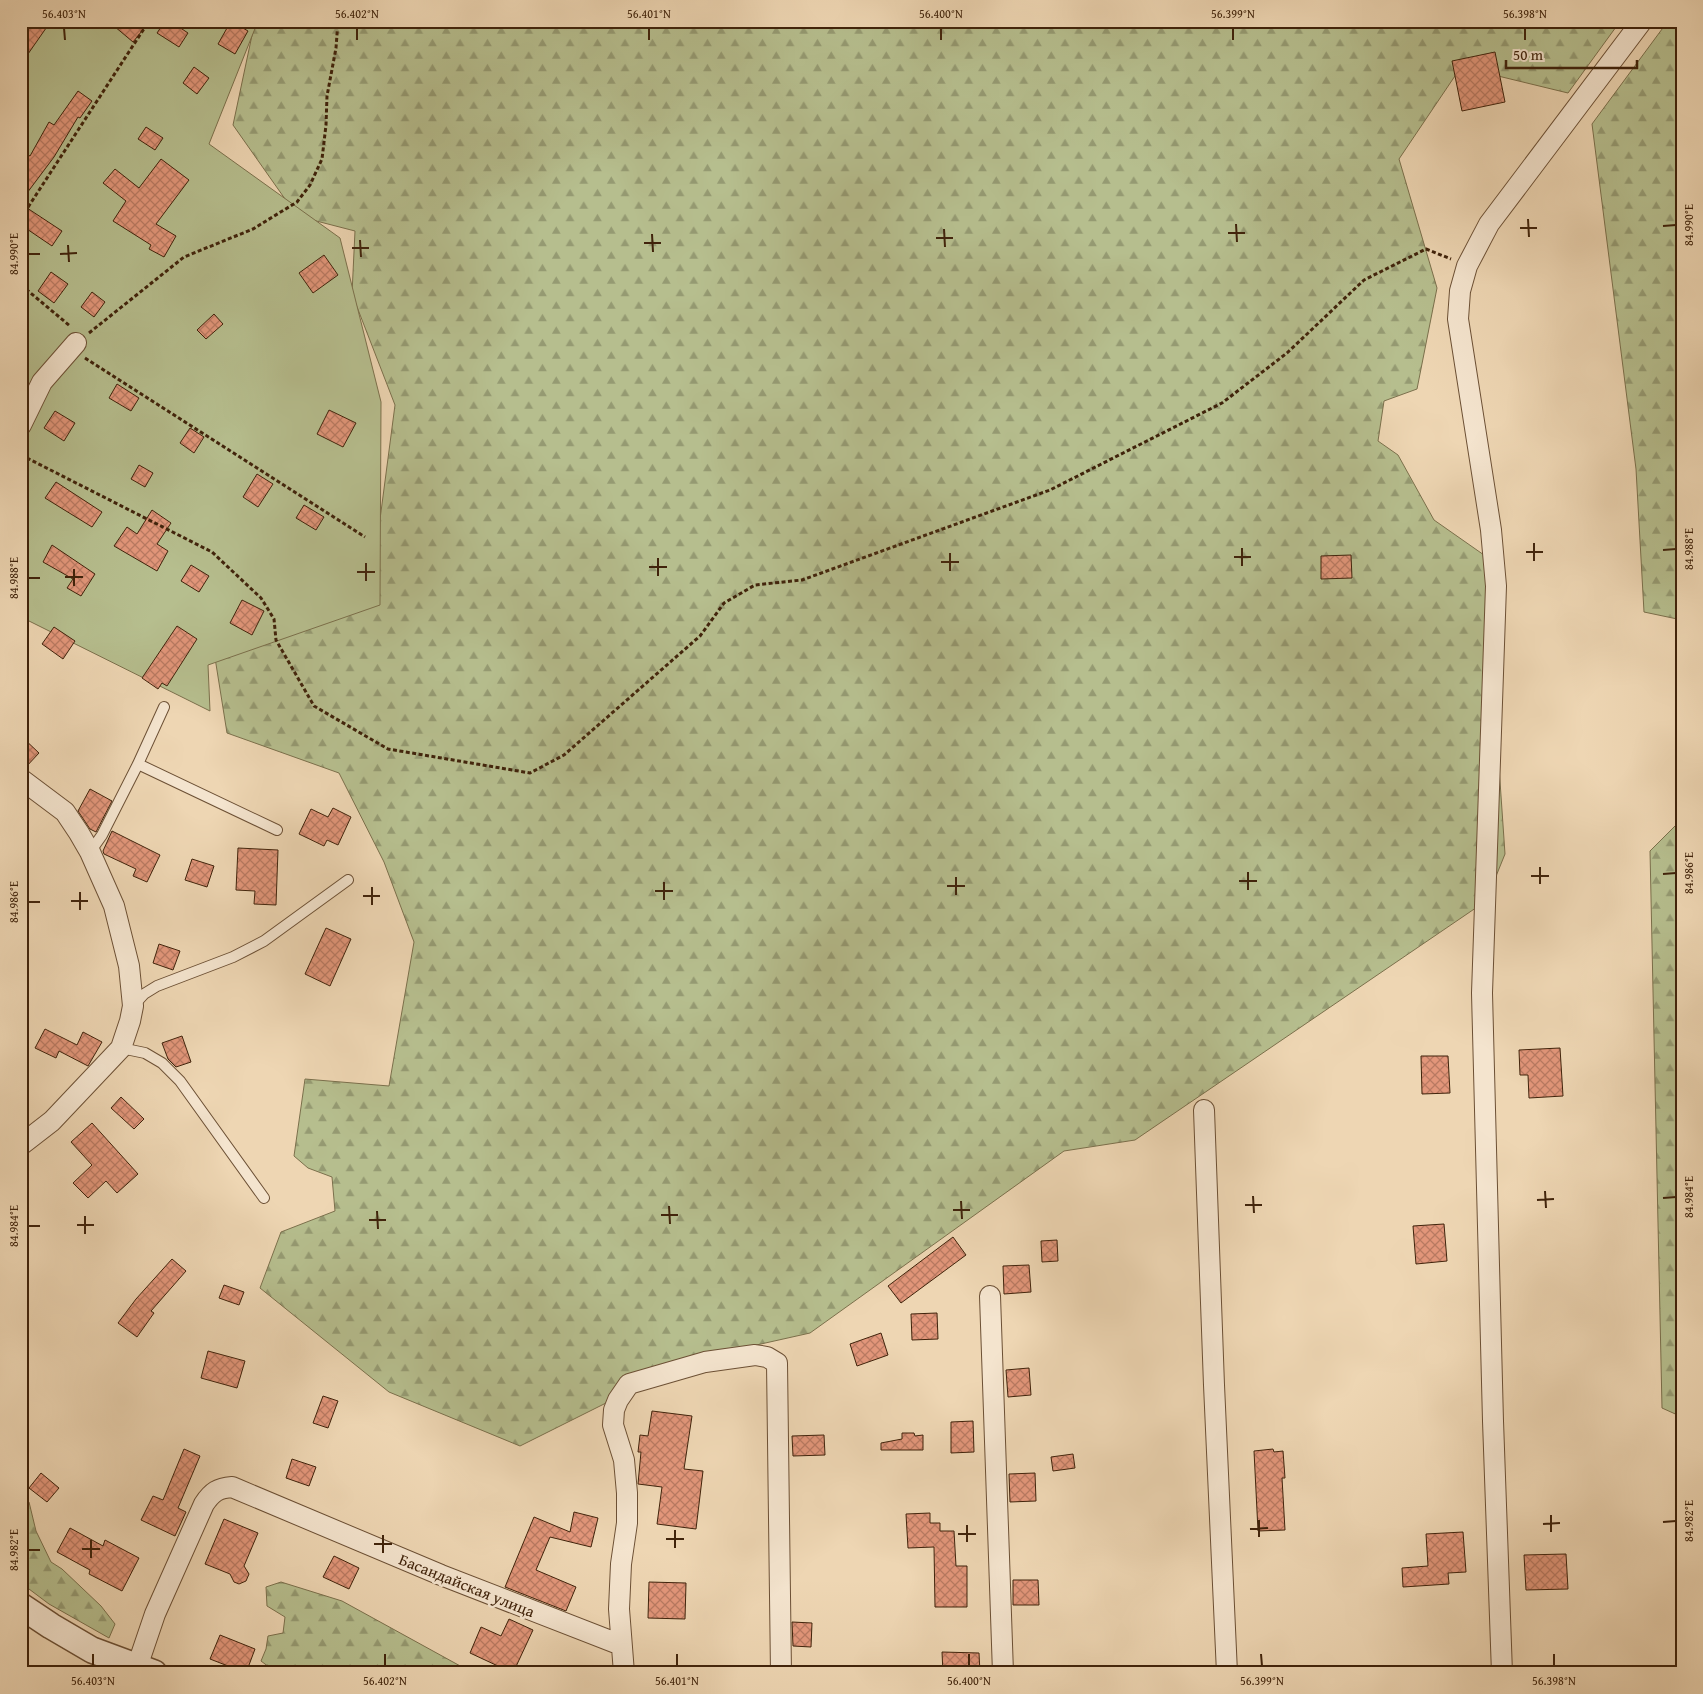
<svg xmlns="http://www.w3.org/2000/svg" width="1703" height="1694" viewBox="0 0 1703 1694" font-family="'Gentium Book Plus',serif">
	<defs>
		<pattern id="forest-firs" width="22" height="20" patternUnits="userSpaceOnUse" patternTransform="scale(1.25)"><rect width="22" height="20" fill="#b6be8e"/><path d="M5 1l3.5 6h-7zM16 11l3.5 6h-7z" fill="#959a72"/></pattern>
		<pattern id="building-cross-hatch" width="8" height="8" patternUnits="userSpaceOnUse" patternTransform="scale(1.25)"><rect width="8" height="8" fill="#e2967a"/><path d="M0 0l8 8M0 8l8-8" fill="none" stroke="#b97a62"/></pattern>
	</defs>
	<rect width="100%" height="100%" fill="#eed6b3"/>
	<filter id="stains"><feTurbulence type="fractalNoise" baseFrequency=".004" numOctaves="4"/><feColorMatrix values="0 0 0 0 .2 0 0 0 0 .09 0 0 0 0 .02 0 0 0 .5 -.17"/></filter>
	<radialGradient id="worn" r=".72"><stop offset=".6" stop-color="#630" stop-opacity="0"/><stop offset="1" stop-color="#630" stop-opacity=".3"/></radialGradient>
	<path fill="url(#forest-firs)" stroke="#7b704c" d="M255,21H1608L1616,27L1568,93L1461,67L1399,159L1437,288L1417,389L1384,401L1378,441L1398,455L1434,520L1494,562L1491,650L1505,854L1486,901L1135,1140L1064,1151L810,1333L694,1359L520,1446L389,1392L260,1288L281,1232L335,1211L332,1177L308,1168L294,1156L305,1079L389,1086L414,942L384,862L339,773L227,733L212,639L371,588L395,405L352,294L355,231L297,216L233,125Z
		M1668,21H1682V620L1644,612L1636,469L1592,124Z
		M1682,819V1417L1662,1408L1650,851Z
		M21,1497L29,1502L36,1531L51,1562L62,1569L101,1606L115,1624L109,1638L49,1604L21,1583Z
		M281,1582L342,1601L473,1673H277L261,1661L266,1649L268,1636L283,1633L285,1617L267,1606L266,1587Z"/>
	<path fill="#b6be8e" stroke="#7b704c" d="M21,21H258L209,144L340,238L381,402L380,605L208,665L210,711L21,617Z"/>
	<path fill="url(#building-cross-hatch)" stroke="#40230b" d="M27,21H51L21,64V30Z
		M108,21H150L133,42Z
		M165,21H170L188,33L179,47L157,33Z
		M231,21L248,31L235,54L218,44Z
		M1495,52L1505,102L1462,111L1452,61Z
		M194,67L209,78L197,94L183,83Z
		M78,91L92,101L80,118L78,117L54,157L21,201V164L28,155L30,156L49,122L54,125Z
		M146,127L163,138L155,150L138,139Z
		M161,159L189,180L156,224L176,236L164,257L149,249L151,245L113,221L126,201L103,183L115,169L139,188Z
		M21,204L62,231L52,246L21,225Z
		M324,255L338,275L313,293L299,273Z
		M51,272L68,284L54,303L38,291Z
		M92,292L105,302L94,317L81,307Z
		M214,314L223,324L206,339L197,330Z
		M117,384L139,398L131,411L109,398Z
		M329,410L356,423L343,447L317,434Z
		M55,411L75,423L64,441L44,428Z
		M190,428L204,437L194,453L180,443Z
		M139,465L153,473L145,487L131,479Z
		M257,474L273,484L258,507L243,497Z
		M56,482L102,512L92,527L45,498Z
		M304,505L324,517L316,530L296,518Z
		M152,510L171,523L157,544L168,551L157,571L114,546L127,527L137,534Z
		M52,545L95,574L81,596L67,588L73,579L43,562Z
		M1351,555L1352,578L1321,579V556Z
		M191,565L209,576L199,592L181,581Z
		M242,600L264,611L252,635L230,623Z
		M177,626L197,639L167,686L162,683L158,689L142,678Z
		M54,627L75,641L63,659L42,644Z
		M21,736L39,753L25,768L21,767Z
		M90,789L112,801L96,832L90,829L78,811Z
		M333,808L351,817L338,845L327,840L324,846L299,834L311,809L328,817Z
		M112,831L160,855L147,882L133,876L136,869L104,854L103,851Z
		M238,848L278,850L276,905L254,904L255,891L236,890Z
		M192,859L214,866L207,887L185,880Z
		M326,928L351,939L330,986L305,974Z
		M159,944L180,951L173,970L153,963Z
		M45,1029L77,1045L83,1032L102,1042L88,1066L59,1051L56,1058L35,1048Z
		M182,1036L191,1062L176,1067L168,1059L162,1043Z
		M1560,1048L1563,1096L1529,1098L1528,1075H1520L1519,1050Z
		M1421,1056H1448L1450,1093L1422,1094Z
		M121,1097L144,1119L134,1129L111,1108Z
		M92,1123L138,1174L117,1193L106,1181L88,1198L73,1183L92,1165L71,1142Z
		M1444,1224L1447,1261L1416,1264L1413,1226Z
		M953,1237L966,1255L901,1303L888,1286Z
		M1057,1240L1058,1261L1042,1262L1041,1241Z
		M172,1259L186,1271L151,1311L154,1313L137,1337L118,1323L136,1299Z
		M1029,1265L1031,1292L1004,1294L1003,1266Z
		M224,1285L244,1292L239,1305L219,1298Z
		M937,1313L938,1339L912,1340L911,1314Z
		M881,1333L888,1355L857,1366L850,1344Z
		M208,1351L245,1361L237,1388L201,1378Z
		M1029,1368L1031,1395L1008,1397L1006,1370Z
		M323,1396L338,1401L328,1428L313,1423Z
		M652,1411L692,1416L684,1469L703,1471L696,1529L657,1524L662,1487L638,1484L641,1452H638L640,1435L648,1436Z
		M973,1421L974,1452L951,1453V1422Z
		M902,1433H914L915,1436L923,1435V1450H881V1443L902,1439Z
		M824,1435L825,1455L793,1456L792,1436Z
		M184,1449L200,1456L178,1508L186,1512L175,1536L141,1520L153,1496L163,1500Z
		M1273,1449L1274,1452L1283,1451L1285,1478H1282L1285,1530L1258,1531L1254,1451Z
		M1073,1454L1075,1468L1053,1471L1051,1457Z
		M292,1459L316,1467L309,1486L286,1478Z
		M41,1473L59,1488L47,1502L29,1488Z
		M1035,1473L1036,1501L1010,1502L1009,1474Z
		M574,1512L598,1518L591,1547L550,1537L536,1570L576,1587L566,1611L505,1587L534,1517L570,1532Z
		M930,1513V1523H940V1531H954L956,1566H967V1607H935L934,1547L908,1548L906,1514Z
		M224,1519L258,1533L244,1566L249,1574L246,1581L239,1584L234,1582L230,1574L205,1564Z
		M70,1528L103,1546L105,1540L139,1558L122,1591L89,1574L90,1570L57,1552Z
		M1463,1532L1466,1572L1448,1573L1449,1584L1403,1587L1402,1568L1428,1566L1426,1534Z
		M1566,1554L1568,1589L1526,1590L1524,1555Z
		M334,1556L359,1568L349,1589L323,1577Z
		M1013,1580H1038L1039,1605H1013Z
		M649,1582L686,1583L685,1619L648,1618Z
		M509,1619L533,1630L513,1673L470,1653L481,1627L501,1636Z
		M792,1622L812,1623L811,1647L793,1646Z
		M220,1635L255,1649L246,1673L210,1659Z
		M942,1652L979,1653L980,1673H943Z"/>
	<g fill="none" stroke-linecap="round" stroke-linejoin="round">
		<g stroke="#6c5035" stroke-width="12">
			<path id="service" d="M138,764L277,830
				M90,852L102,835L138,764L164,707
				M133,1006L144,994L157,986L233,957L264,941L348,880
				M121,1048L145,1053L162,1063L180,1081L264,1198"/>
		</g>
		<g stroke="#6c5035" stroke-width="22">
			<path id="minor" d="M21,425L42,382L76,343
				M21,779L65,812L79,833L90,852L114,906L129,966L133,1006L130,1021L121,1048L52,1121L21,1145
				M1204,1110L1214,1385L1227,1673
				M990,1296L1003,1673
				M137,1667L155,1614L204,1504C212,1492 218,1488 232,1487L441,1575L621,1645
				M624,1673L619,1609L621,1564L627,1523V1493L624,1460L613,1425L614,1410L618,1400L629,1384L705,1362L755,1355L767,1357L777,1363L781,1673
				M1502,1673L1493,1421L1482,993L1496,586L1491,530L1458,319L1460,291L1467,266L1489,224L1642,21"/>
		</g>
		<g stroke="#6c5035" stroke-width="28">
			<path id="tertiary" d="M21,1606L51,1626L92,1650L154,1673"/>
		</g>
		<path stroke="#40230b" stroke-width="3" stroke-dasharray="4 2.5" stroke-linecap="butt" d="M21,218L149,21
			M21,285L70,326
			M89,333L184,257L253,229L297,202L310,185L322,159L326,125L327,96L336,48L338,21
			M85,358L365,537
			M21,455L212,552L261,598L274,619L276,640L314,706L388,749L530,773L564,755L700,636L724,603L755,585L802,580L1050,490L1222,403L1287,353L1364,280L1426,249L1451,259"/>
		<use href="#service" stroke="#f4e4ce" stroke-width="10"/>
		<use href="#minor" stroke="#f4e4ce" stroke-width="20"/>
		<use href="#tertiary" stroke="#f4e4ce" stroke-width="25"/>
	</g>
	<path fill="none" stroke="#40230b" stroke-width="2" d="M64,28L65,40M357,28V40M649,28V40M941,28V40M1233,28V40M1525,28V40M1528,219L1529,237M1236,224L1237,242M1663,226L1676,225M1520,228H1537M944,229L945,247M1228,233H1245M652,234L653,252M936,238H953M360,240L361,257M644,243H661M68,245L69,262M352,248H369M28,254H40M60,254L77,253M1534,543V561M1242,548V566M1663,550L1676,549M1526,552H1543M950,553V571M1234,557H1251M658,558V576M941,562H959M366,563V581M649,567H667M74,569V586M357,572H375M65,577H83M28,578H40M1540,867V884M1248,872V890M1663,874L1676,873M1531,876H1549M956,877V895M1239,881H1257M664,882V900M947,886H965M372,887V905M655,891H673M80,892V910M363,896H380M71,901H88M28,902H40M1545,1191L1546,1208M1253,1196L1254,1213M1663,1198L1676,1197M1537,1200L1554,1199M961,1201L962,1219M1245,1205H1262M669,1206L670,1224M953,1210H970M377,1211L378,1229M661,1215H678M85,1216V1234M369,1220H386M77,1225H94M28,1226H40M1551,1515V1532M1259,1520V1537M1663,1522L1676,1521M1543,1524L1560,1523M967,1525V1542M1250,1529L1268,1528M675,1530V1548M958,1534H976M383,1535V1553M666,1539H684M91,1540V1558M374,1544H392M82,1549H100M28,1550H40M93,1654V1666M385,1654V1666M677,1654V1666M969,1654V1666M1261,1654L1262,1666M1554,1654V1666"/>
	<g text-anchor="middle" stroke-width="5" stroke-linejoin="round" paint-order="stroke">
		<g font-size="16" fill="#40230b" stroke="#f4e4ce">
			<text transform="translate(467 1585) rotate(22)" y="6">Басандайская улица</text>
		</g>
	</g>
	<rect width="1703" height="1694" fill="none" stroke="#eed6b3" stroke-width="55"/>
	<path d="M1506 60v8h131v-8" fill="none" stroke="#40230b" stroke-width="2.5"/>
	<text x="1513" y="60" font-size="15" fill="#40230b" stroke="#f4e4ce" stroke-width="4" paint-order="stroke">50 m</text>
	<rect x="28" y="28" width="1648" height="1638" fill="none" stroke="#40230b" stroke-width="2"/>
	<g font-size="12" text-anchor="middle" fill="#40230b">
		<text x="64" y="18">56.403°N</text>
		<text x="357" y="18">56.402°N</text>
		<text x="649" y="18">56.401°N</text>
		<text x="941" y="18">56.400°N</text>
		<text x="1233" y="18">56.399°N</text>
		<text x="1525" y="18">56.398°N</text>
		<text transform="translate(1689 225) rotate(-90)" y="4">84.990°E</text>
		<text transform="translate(14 254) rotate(-90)" y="4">84.990°E</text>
		<text transform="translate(1689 549) rotate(-90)" y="4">84.988°E</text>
		<text transform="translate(14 578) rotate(-90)" y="4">84.988°E</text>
		<text transform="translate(1689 873) rotate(-90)" y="4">84.986°E</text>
		<text transform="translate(14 902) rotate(-90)" y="4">84.986°E</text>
		<text transform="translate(1689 1197) rotate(-90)" y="4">84.984°E</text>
		<text transform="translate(14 1226) rotate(-90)" y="4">84.984°E</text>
		<text transform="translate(1689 1521) rotate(-90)" y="4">84.982°E</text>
		<text transform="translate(14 1550) rotate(-90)" y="4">84.982°E</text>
		<text x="93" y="1685">56.403°N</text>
		<text x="385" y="1685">56.402°N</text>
		<text x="677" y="1685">56.401°N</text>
		<text x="969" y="1685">56.400°N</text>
		<text x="1262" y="1685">56.399°N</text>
		<text x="1554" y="1685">56.398°N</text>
	</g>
	<rect width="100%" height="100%" filter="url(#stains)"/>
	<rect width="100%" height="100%" fill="url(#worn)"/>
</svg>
